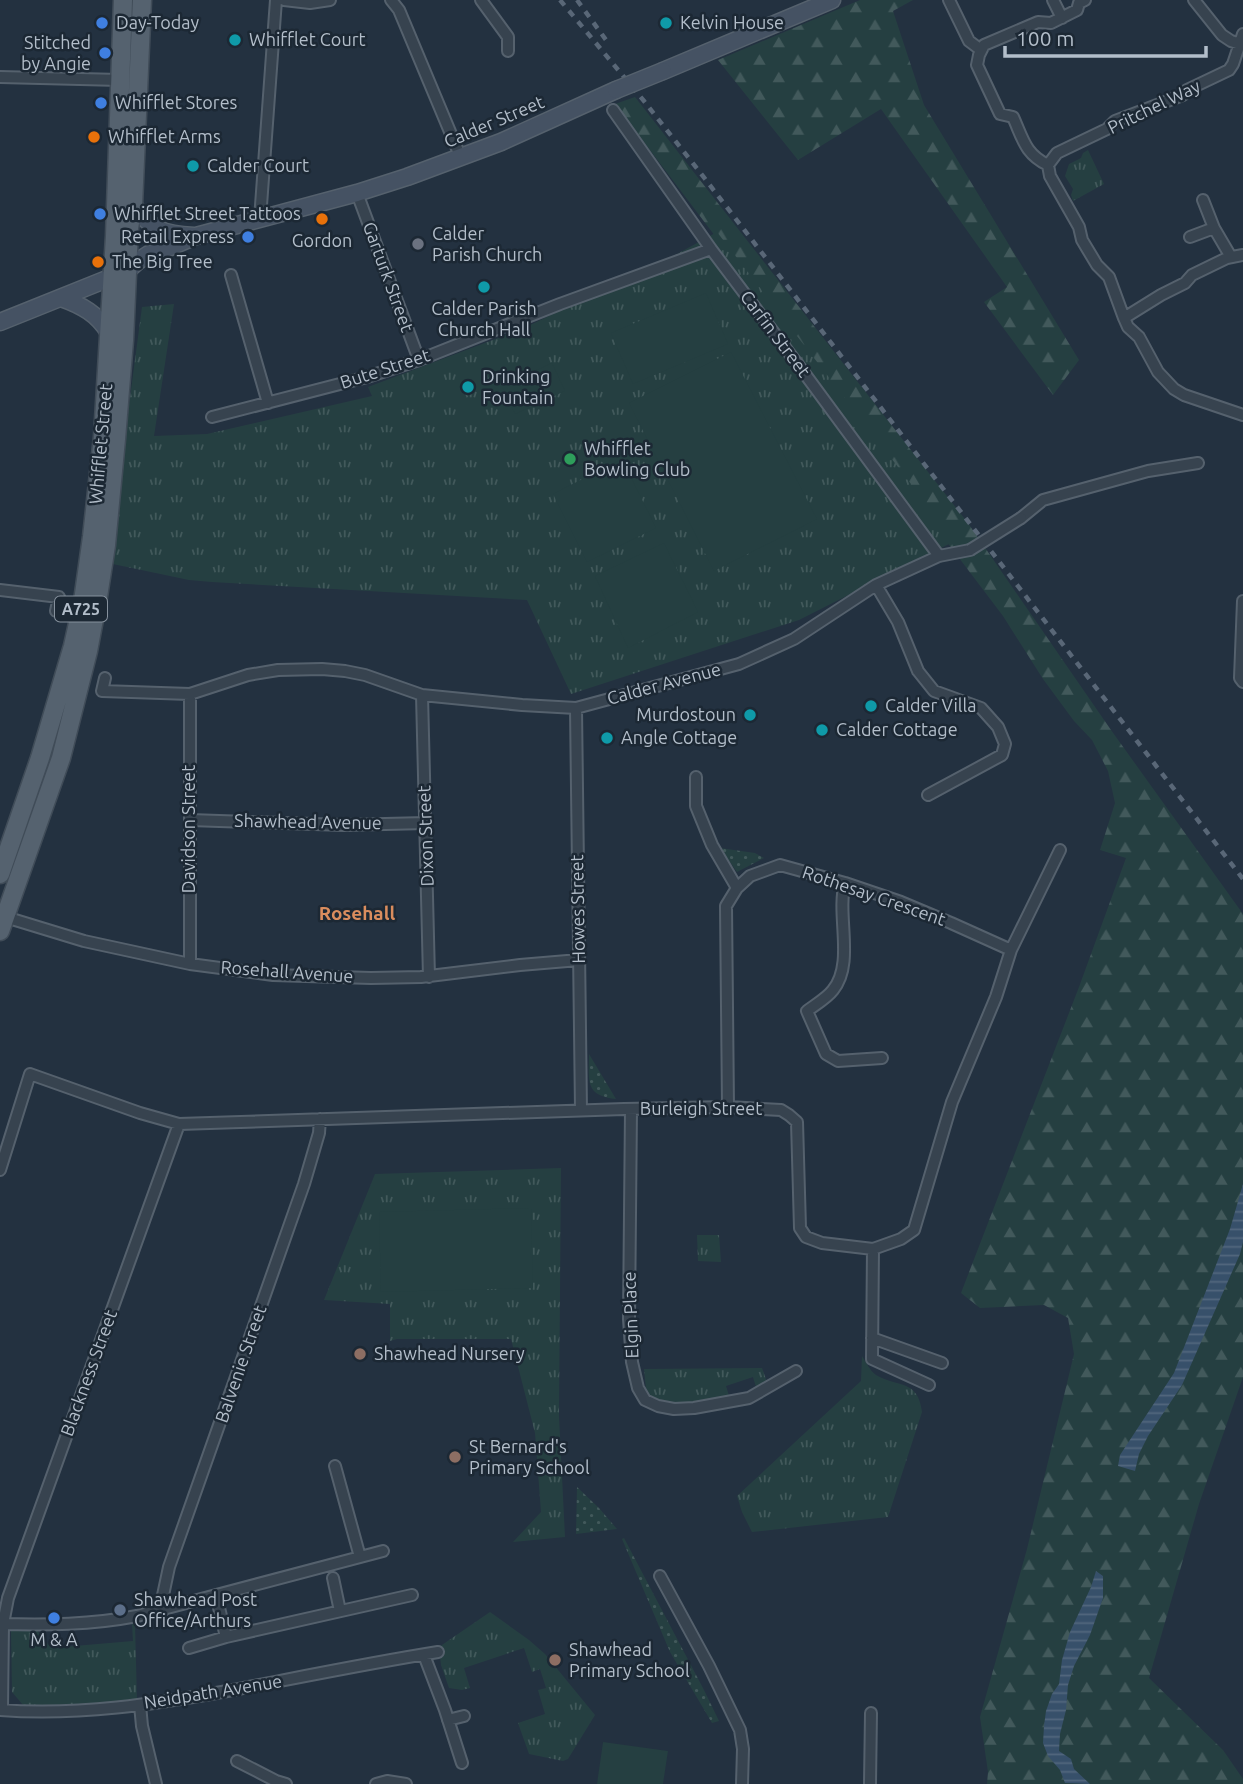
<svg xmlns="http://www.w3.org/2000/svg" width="1243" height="1784" viewBox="0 0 1243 1784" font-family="Ubuntu,sans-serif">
	<defs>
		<pattern id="grass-dots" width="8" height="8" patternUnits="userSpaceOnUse" patternTransform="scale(1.75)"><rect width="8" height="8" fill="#253f41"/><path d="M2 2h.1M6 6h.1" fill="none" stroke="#42595b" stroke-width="1.8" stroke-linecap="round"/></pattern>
		<pattern id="forest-firs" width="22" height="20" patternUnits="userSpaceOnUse" patternTransform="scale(1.75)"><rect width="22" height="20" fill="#253f41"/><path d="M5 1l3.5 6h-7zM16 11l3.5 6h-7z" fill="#42595b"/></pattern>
		<pattern id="park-tufts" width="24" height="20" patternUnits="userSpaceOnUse" patternTransform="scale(1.75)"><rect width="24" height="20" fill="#253f41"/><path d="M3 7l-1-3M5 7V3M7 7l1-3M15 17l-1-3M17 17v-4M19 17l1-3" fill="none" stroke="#42595b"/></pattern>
		<pattern id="water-rules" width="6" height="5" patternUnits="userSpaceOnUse" patternTransform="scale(1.75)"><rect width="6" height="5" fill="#37506a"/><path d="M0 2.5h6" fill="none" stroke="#52677e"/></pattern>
	</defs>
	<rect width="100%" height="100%" fill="#233140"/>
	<path fill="url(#grass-dots)" d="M720,848L755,853L764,858L737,872Z
		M589,1054L616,1099C584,1096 589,1080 589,1054Z
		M577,1487L599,1508L617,1529L576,1534Z
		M624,1538L704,1690L719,1721L712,1723L670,1652L622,1539Z"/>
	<path fill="url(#forest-firs)" d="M860,0H913L893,11L924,105L1079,360L1053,395L984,302L1007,287L881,109L798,160L718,60Z
		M635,97L968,523L1111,730L1243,914V1377L1199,1504L1149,1678L1223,1750L1243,1779V1784H987L988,1772L980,1717L1027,1549L1074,1354L1068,1318L1044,1305L980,1308L961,1293L1079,987L1126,858L1100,850L1115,803L1108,771L1092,740L1074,721L1043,679L1003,616L615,104Z"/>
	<path fill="url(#park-tufts)" d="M1088,150L1104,184L1073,201L1071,195L1073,189L1065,176L1069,164L1081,158L1083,153Z
		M717,232L955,541L799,620L571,694L527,600L212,582L189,580L108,563L142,307L174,304L154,436L207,434L372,396L368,387L522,329L677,254Z
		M561,1168L559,1416L565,1537L513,1542L541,1512L535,1433L511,1339H397L390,1341V1304L324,1300L375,1174Z
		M697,1235H719L721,1262L698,1261Z
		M862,1356C866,1362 870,1371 876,1375C899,1388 918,1379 922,1412L888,1517L752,1532L742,1512L737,1496L861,1381Z
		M762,1368L767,1382L756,1387L753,1377L726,1386L730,1399C709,1402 657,1415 647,1391C645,1385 645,1376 644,1369Z
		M490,1612L529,1640L545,1654L595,1715L568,1759L563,1761L529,1754L518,1723L545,1714L538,1690L546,1688L540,1669L532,1672L524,1648L464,1668L470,1688L462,1690L449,1688L441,1665L439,1647Z
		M132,1624H135L137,1701L53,1706L23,1705L12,1692L11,1631L36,1629L51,1648L133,1641Z"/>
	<path fill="#253f41" d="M706,293L728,344L633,384L611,333Z
		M731,352L817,519L714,571L629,403Z
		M552,363L565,391L515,414L502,386Z
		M622,459L656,528L587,562L553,494Z
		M664,543L698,612L628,648L595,576Z
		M531,1208L533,1288L381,1292L379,1212Z
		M603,1742L668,1751L663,1784H597Z"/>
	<path fill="url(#water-rules)" d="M1243,1184V1242L1240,1254L1182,1385L1148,1436L1139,1454L1135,1471L1118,1466L1120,1455L1174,1373L1230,1229Z
		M1096,1571L1103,1576V1598L1090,1635L1074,1666L1068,1685L1066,1710L1060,1734L1059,1751L1071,1759L1074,1769L1090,1784L1065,1783L1060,1770L1048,1756L1043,1743L1044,1726L1046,1711L1052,1694L1059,1684L1062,1660L1070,1632L1091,1587Z"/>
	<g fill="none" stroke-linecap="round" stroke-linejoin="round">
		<g stroke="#55616d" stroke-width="14">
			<path id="street" d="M284,0L310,3L330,0
				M391,0L399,10L461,158
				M481,0L508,37V51
				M949,0L969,41L981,50
				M1053,0L1062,18
				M1194,0L1222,35L1231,41L1243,45
				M0,77L120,80
				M613,110L711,249L802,370L939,556
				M1048,165L1050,176L1079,227L1082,240L1097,265L1109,277L1124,318L1128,327L1139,337L1158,372L1174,389L1184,395L1243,415
				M1048,165C1025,154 1023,139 1013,117L1000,114L977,65L979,55L984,45L1038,22L1051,23L1077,10L1079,3L1085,0
				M1048,165L1057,153L1107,129L1115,121L1183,95L1187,90L1229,70L1233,64L1243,34
				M357,193L419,360
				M1203,200L1214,228L1231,257
				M260,219L276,0
				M1190,237L1214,228
				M231,275L268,403
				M1124,318L1161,295L1185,283L1192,275L1227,258L1243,255
				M212,417L367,377L419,360L560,304L711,249
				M1021,518L1043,500L1148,471L1198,463
				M876,585L898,622L918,671L934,691L981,708L998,727L1005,744L1002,755L928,795
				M0,590L59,597L56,611
				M1243,601L1240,678L1243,682
				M105,678L102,691L190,694L248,675L278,670L322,669L345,671L365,675L422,695L522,705L576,708L739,664L794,639L876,585L939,556L970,550
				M422,695L429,977
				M576,708L581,1110
				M696,777V806L712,845L737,888
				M190,820L344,825L426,823
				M845,883C836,915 855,963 833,990C827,998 815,1005 807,1011L826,1054L838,1061L882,1058
				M2,916L84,941L190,964L273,975L371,978L421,977L520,965L579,960
				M190,964V694
				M728,1107L726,906L737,888L750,876L780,865L845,883L901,902L951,923L1011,950
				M631,1109L629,1319L632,1362L638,1388L645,1400L658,1406L674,1409L694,1408L749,1398L796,1371
				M0,1170L30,1074L140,1113L179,1124L624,1109L728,1107L781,1110L789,1115L797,1122L800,1228L806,1237L822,1243L873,1249L901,1239L914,1230L952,1102L996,997L1011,950L1060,850
				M873,1249L872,1359L929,1385
				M872,1338L942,1363
				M335,1466L360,1557
				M660,1576L709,1666L740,1730L743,1749L742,1784
				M333,1578L340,1611
				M216,1595L226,1637
				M164,1610L162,1600L169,1567L304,1184L319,1133L320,1119
				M0,1624C48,1625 90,1625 137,1616L383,1551
				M189,1648L226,1637L412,1595
				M424,1655L445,1710L462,1763
				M140,1705L142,1726L156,1784
				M0,1710C78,1716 156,1704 233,1690C301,1677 369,1663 438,1652
				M2,1710L3,1624L8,1598L179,1124
				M448,1720L464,1716
				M237,1761L276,1781L286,1784
				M376,1784L387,1781L406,1784
				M870,1784L871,1713"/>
		</g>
		<g stroke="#55616d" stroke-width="19">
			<path id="secondary" d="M663,71L832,0
				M133,205C153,230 161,234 194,236
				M128,270L138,261L149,254L161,251L196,236L357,193L407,177L501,142L616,90
				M61,298C81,305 98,314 109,333
				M0,322L122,273"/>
		</g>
		<g stroke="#404c58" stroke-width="21">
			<path id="primary" d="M0,874L40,758L73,646L83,601L92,537L103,437L115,236L123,0
				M0,931L61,758L88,651L97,603L106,545L116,439L124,340L129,228L133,205L142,0"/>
		</g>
		<use href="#street" stroke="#37434f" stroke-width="10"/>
		<use href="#secondary" stroke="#455263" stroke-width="16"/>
		<use href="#primary" stroke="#55626f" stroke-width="18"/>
		<path stroke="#596777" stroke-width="4.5" stroke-dasharray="7 7" stroke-linecap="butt" d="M560,0L644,101L699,171L1243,879
			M577,0L606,40"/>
		<g stroke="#55616d" stroke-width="14" stroke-linecap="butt">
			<path id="street-bridge" d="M970,550L1021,518"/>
		</g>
		<g stroke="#55616d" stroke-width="19" stroke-linecap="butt">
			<path id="secondary-bridge" d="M616,90L663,71"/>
		</g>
		<use href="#street-bridge" stroke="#37434f" stroke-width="10"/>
		<use href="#secondary-bridge" stroke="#455263" stroke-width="16"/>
	</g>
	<g fill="#3f7fe0" stroke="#1c2834" stroke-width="2.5">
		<circle cx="102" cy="23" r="7"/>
		<circle cx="105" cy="53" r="7"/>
		<circle cx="101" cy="103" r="7"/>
		<circle cx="100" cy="214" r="7"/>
		<circle cx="248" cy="237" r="7"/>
		<circle cx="54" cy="1618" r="7"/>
	</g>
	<g fill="#0f9aa8" stroke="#1c2834" stroke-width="2.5">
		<circle cx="666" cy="23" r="7"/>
		<circle cx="235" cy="40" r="7"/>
		<circle cx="193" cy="166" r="7"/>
		<circle cx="484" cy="287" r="7"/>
		<circle cx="468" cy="387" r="7"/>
		<circle cx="871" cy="706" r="7"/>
		<circle cx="750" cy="715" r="7"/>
		<circle cx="822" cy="730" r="7"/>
		<circle cx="607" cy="738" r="7"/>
	</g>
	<g fill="#e8710a" stroke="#1c2834" stroke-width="2.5">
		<circle cx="94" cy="137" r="7"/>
		<circle cx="322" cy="219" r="7"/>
		<circle cx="98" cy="262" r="7"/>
	</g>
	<circle fill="#6b7280" stroke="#1c2834" stroke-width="2.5" cx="418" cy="244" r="7"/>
	<circle fill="#2e9e5b" stroke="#1c2834" stroke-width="2.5" cx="570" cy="459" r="7"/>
	<g fill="#8d6e63" stroke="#1c2834" stroke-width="2.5">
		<circle cx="360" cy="1354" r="7"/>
		<circle cx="455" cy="1457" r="7"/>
		<circle cx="555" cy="1660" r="7"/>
	</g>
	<circle fill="#5c6f8a" stroke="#1c2834" stroke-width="2.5" cx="120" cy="1610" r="7"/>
	<g text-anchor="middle" stroke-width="5" stroke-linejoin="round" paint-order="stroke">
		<rect fill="#1c2834" stroke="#86919d" stroke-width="2" x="55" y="596.5" width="52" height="25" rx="5"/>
		<g font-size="16" font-weight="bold" fill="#b3beca">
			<text x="81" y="615">A725</text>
		</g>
		<g font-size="18" fill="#b3beca" stroke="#1c2834" text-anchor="start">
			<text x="116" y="29">Day-Today</text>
			<text x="680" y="29">Kelvin House</text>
			<text x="249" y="46">Whifflet Court</text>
			<text x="91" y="49" text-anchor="end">Stitched<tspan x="91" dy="21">by Angie</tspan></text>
			<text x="115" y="109">Whifflet Stores</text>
			<text x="108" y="143">Whifflet Arms</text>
			<text x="207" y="172">Calder Court</text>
			<text x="114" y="220">Whifflet Street Tattoos</text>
			<text x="432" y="240">Calder<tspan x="432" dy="21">Parish Church</tspan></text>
			<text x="234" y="243" text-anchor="end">Retail Express</text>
			<text x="322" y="247" text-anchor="middle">Gordon</text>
			<text x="112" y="268">The Big Tree</text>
			<text x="484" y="315" text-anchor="middle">Calder Parish<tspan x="484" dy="21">Church Hall</tspan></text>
			<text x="482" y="383">Drinking<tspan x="482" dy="21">Fountain</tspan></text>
			<text x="584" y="455">Whifflet<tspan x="584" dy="21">Bowling Club</tspan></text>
			<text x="885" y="712">Calder Villa</text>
			<text x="736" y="721" text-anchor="end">Murdostoun</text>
			<text x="836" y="736">Calder Cottage</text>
			<text x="621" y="744">Angle Cottage</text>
			<text x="374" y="1360">Shawhead Nursery</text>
			<text x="469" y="1453">St Bernard's<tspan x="469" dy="21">Primary School</tspan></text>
			<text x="134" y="1606">Shawhead Post<tspan x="134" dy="21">Office/Arthurs</tspan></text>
			<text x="54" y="1646" text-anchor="middle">M &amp; A</text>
			<text x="569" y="1656">Shawhead<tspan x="569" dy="21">Primary School</tspan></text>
		</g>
		<g font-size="18" fill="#b3beca" stroke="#1c2834">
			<text transform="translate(1154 107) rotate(-26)" y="6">Pritchel Way</text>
			<text transform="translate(494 122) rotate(-23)" y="6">Calder Street</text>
			<text transform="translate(388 277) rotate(70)" y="6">Garturk Street</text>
			<text transform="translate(775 334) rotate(53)" y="6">Carfin Street</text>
			<text transform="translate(385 369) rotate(-18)" y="6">Bute Street</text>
			<text transform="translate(101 444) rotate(-85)" y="6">Whifflet Street</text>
			<text transform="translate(664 684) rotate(-15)" y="6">Calder Avenue</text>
			<text transform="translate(308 822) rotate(1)" y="6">Shawhead Avenue</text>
			<text transform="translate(189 829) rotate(-90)" y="6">Davidson Street</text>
			<text transform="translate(426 836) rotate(-92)" y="6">Dixon Street</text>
			<text transform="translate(874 896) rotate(19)" y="6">Rothesay Crescent</text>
			<text transform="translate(578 909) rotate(-91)" y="6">Howes Street</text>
			<text transform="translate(287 972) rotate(4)" y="6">Rosehall Avenue</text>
			<text x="701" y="1115">Burleigh Street</text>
			<text transform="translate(631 1315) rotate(-92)" y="6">Elgin Place</text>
			<text transform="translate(241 1364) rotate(-71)" y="6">Balvenie Street</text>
			<text transform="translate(89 1373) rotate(-70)" y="6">Blackness Street</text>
			<text transform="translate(213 1692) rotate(-9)" y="6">Neidpath Avenue</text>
		</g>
		<g font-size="19" font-weight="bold" fill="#da8d5e" stroke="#1c2834">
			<text x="357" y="920">Rosehall</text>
		</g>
	</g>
	<path d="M1005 46v10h201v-10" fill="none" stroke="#b3beca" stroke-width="3.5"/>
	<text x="1016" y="46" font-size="21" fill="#b3beca" stroke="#1c2834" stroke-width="5" paint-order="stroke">100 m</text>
</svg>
